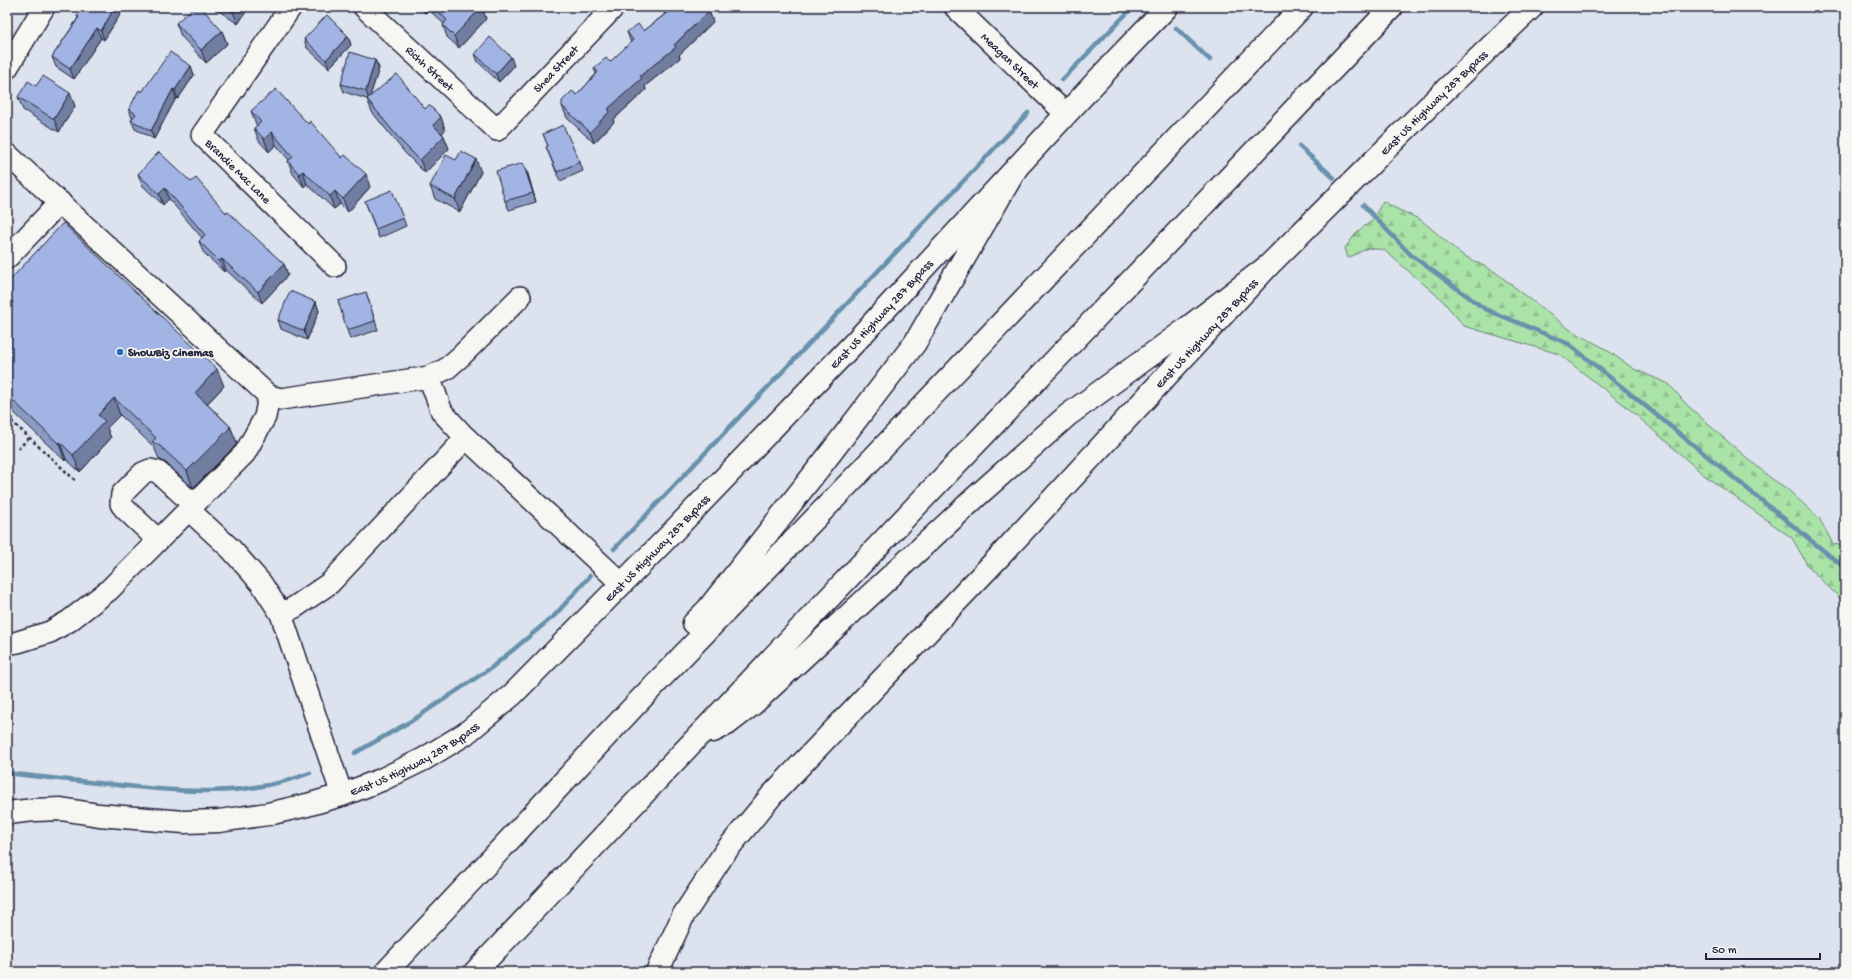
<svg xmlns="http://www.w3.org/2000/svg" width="1852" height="979" viewBox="0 0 1852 979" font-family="'Gochi Hand',sans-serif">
	<defs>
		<pattern id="forest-firs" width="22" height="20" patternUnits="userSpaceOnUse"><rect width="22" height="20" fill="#aae3a8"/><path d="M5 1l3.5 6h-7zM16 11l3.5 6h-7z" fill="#92c292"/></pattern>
	</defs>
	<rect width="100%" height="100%" fill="#dce2ee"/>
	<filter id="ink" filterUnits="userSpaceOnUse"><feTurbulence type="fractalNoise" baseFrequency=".025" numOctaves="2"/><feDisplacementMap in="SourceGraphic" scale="8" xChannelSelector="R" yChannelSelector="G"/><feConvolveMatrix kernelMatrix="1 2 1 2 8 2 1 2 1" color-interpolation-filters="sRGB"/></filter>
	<g filter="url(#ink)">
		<path fill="url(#forest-firs)" stroke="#668272" d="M1383,201L1395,208L1421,220L1461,254L1495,272L1569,329L1604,348L1634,369L1669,384L1686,404L1726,440L1772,479L1786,488L1819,518L1833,544L1845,546V603L1809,568L1792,538L1704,475L1627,407L1559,354L1464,326L1441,299L1384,250L1368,248L1348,258L1345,248L1358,231L1372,221Z"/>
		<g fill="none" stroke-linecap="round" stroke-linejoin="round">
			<path stroke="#6891ac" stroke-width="4.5" d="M1176,28L1210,60
				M1062,80L1133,7
				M1299,146L1334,178
				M1363,205L1411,255L1485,309L1569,344L1845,568
				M614,549L1028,113
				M355,753L413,720L491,668L555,615L590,576
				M7,773C41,777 75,781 109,784C176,792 246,798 310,773"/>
			<g stroke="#22223b" stroke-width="24">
				<g id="minor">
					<path id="s1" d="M291,7L202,135L335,266"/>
					<path id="s2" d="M364,7L497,130L614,7"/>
					<path id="s3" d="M955,7L1066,114"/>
					<path d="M7,68L44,7"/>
					<path d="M7,154L269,396L281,399L429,377L442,412L464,436L622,584"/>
					<path d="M7,258L60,202"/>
					<path d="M429,377L446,369L461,356L520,297"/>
					<path d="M189,510L231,549L261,583L281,614L342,795"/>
					<path d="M158,540L125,509L121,504L122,494L143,473L150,470L158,472L194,505"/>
					<path d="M281,614L295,607L330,583L466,438"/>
					<path d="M7,644L18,642L50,632L69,621L109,590L245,453L265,417L269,396"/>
				</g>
			</g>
			<g stroke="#22223b" stroke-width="25">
				<g id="major">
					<path id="s4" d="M7,813L34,810L61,809L99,815L184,822L219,821L268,814L307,805L342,795L381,780L424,759L465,734L512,695L664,541L856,341L1118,58L1167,7"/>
					<path id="s5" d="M657,972L683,916L725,852L772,795L999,557L1268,266L1438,97L1532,7"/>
				</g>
			</g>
			<g stroke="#22223b" stroke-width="25">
				<path id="highway" d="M694,623L708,609L826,459L915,343L1017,167
					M713,731L727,724L753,704L978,495L1068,415L1181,333L1268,266
					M386,972L638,702L857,475L1302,7
					M475,972L918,504L1392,7"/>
			</g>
			<path stroke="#22223b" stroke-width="2.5" stroke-dasharray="3 3" stroke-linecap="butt" d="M7,417L75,480
				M18,449L29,438"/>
			<use href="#minor" stroke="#f6f6f2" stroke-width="21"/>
			<use href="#major" stroke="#f6f6f2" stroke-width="22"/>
			<use href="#highway" stroke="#f6f6f2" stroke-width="22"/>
		</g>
		<path fill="#8a9bc3" stroke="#22223b" d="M125,7L104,40L101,38L74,79L56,67L52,57L78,18L77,16Z
			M213,7H249L238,24Z
			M419,7H482L486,19L459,48L447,37L443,25L444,24L429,10L425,13Z
			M661,7H707L706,8L709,11L713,22L679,55L680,58L645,86L646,90L613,120L614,122L594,143L567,118L562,106L577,95L596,74L594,68L610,62L631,43L627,32L644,31L665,14L662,11Z
			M176,23L222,31L227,44L206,63L181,36Z
			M348,36L351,45L329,68L307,48L304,39Z
			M475,54L514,66L499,82L478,62Z
			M375,60L379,68L370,96L425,109L441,117L445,130L442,133L444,136L449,149L425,173L405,153L372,112L367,99L344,92L341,84Z
			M191,66L194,75L178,99L176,98L154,139L135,129L131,120L133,118H132L129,109L142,92Z
			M36,86L75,106L59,132L23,110L18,97Z
			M251,111L308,124L342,158L370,187L348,212L340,204L334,209L307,184L304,187L293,174L288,161L289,160L276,145L269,152L259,141L254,128L257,126L256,124Z
			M543,134L580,162L583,171L560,181L546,147L548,146Z
			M527,171L536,202L509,210L505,201Z
			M481,172L460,212L435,199L430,186Z
			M138,174L191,182L284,264L288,275L262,303L226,270L224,272L203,252L199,241L202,238L169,199L163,205L142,185Z
			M365,201L403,218L406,226L379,238Z
			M366,292L378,330L350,339L347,330Z
			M7,297L224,386L207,404L230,426L237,443L235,446L193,488L166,463L159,459L154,447L120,415L107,428L111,438L80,472L66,459L65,461L7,406Z
			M316,302L319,311L307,340L281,329L278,320Z"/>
		<path fill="#717e9f" stroke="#22223b" d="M115,7H125L104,40L101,31Z
			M237,7H249L238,24L233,12Z
			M423,7H428L429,10L425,13Z
			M482,7L486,19L459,48L454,36Z
			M709,11L713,22L679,55L680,58L645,86L646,90L613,120L614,122L594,143L590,132L608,109L640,76L674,45Z
			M97,28L101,38L74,79L70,69Z
			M222,31L227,44L206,63L201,50Z
			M348,36L351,45L329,68L326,60Z
			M511,57L514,66L499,82L496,74Z
			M375,60L379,68L369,100L366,91Z
			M191,66L194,75L178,99L175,90Z
			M173,89L176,98L154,139L151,131Z
			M70,93L75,106L59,132L54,119Z
			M441,117L445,130L438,138L433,125Z
			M272,132L276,145L269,152L264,139Z
			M444,136L449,149L425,173L420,160Z
			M476,159L481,172L460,212L455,199Z
			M523,163L527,171L536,202Z
			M303,171L307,184L304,187L299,174Z
			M366,174L370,187L348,212L343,199Z
			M165,188L169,199L163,205L159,194Z
			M335,191L340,204L334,209L330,196Z
			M222,259L226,270L224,272L219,261Z
			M284,264L288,275L262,303L258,292Z
			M316,302L319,311L307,340L304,331Z
			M217,369L224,386L201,410L195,393Z
			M114,398L120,415L107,428L111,438L80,472L73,455L98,415Z
			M230,426L237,443L235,446L193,488L187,471Z
			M60,442L66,459L65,461L59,444Z"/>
		<path fill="#a1b4e3" stroke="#22223b" d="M82,7H115L101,31L97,28L70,69L52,57L79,17L77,16Z
			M194,7H201L222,31L201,50L176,23Z
			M226,7H237L233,12Z
			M434,7H482L454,36L443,25L447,20Z
			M666,7H705L709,11L674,45L676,47L640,76L642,78L608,109L610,111L590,132L562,106V101L572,91L577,95L598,72L594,68L606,58L610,62L633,40L627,32L638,24L644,31L669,11Z
			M327,15L348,36L326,60L304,39Z
			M490,37L511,57L496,74L475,54Z
			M170,52L191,66L175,90L173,89L151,131L131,120L136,114L129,109L139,90L142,92Z
			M350,52L375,60L366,91L341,84Z
			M397,74L425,109L429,105L441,117L433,125L444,136L420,160L400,140L367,99Z
			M43,76L70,93L54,119L18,97L28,81L36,86Z
			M276,89L308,124L310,121L342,158L345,155L366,174L343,199L335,191L330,196L303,171L299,174L288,161L293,157L272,132L264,139L254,128L261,122L251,111Z
			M563,125L580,162L557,172L546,147L548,146L543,134Z
			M461,151L476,159L455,199L430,186L446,155L456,160Z
			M159,152L191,182L196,178L226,213L227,211L284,264L258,292L222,259L219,261L199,241L205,235L165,188L159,194L138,174Z
			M523,163L533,193L505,201L496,171Z
			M392,190L403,218L376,229L365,201Z
			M63,223L217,369L195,393L230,426L229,429L187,471L160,446L152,442L156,438L114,398L98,415L105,421L73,455L60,442L59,444L7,395V308L13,302L7,297V283Z
			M290,291L316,302L304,331L278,320Z
			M366,292L375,321L347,330L338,301Z"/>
	</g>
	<circle fill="#1f6fb2" stroke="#f6f6f2" stroke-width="1.5" cx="120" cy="352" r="4"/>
	<g text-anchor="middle" stroke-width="3.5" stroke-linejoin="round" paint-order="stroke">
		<g font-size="12" fill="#22223b" stroke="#f6f6f2">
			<text dy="4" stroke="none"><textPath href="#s3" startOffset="77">Meagan Street</textPath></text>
			<text dy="4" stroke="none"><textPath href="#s2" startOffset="90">Richh Street</textPath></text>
			<text dy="4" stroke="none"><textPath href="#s2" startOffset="266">Shea Street</textPath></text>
			<text dy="4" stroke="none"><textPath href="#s5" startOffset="1170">East US Highway 287 Bypass</textPath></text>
			<text dy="4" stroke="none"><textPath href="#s1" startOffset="207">Brandie Mac Lane</textPath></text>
			<text dy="4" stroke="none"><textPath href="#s4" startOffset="1068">East US Highway 287 Bypass</textPath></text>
			<text dy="4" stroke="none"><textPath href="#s5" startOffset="846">East US Highway 287 Bypass</textPath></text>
			<text dy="4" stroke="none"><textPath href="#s4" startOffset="744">East US Highway 287 Bypass</textPath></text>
			<text dy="4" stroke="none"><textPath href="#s4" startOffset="420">East US Highway 287 Bypass</textPath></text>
		</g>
		<g font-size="12" font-weight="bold" fill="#22223b" stroke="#f6f6f2" text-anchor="start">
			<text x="128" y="356">ShowBiz Cinemas</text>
		</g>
	</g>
	<rect width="1852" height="979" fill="none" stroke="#f6f6f2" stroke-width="24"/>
	<rect x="12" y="12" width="1828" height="955" fill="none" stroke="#22223b" stroke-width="1.5" filter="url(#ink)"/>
	<path d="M1706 953v6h114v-6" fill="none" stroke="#22223b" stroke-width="2"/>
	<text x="1712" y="953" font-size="12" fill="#22223b" stroke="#f6f6f2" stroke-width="3" paint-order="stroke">50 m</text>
</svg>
